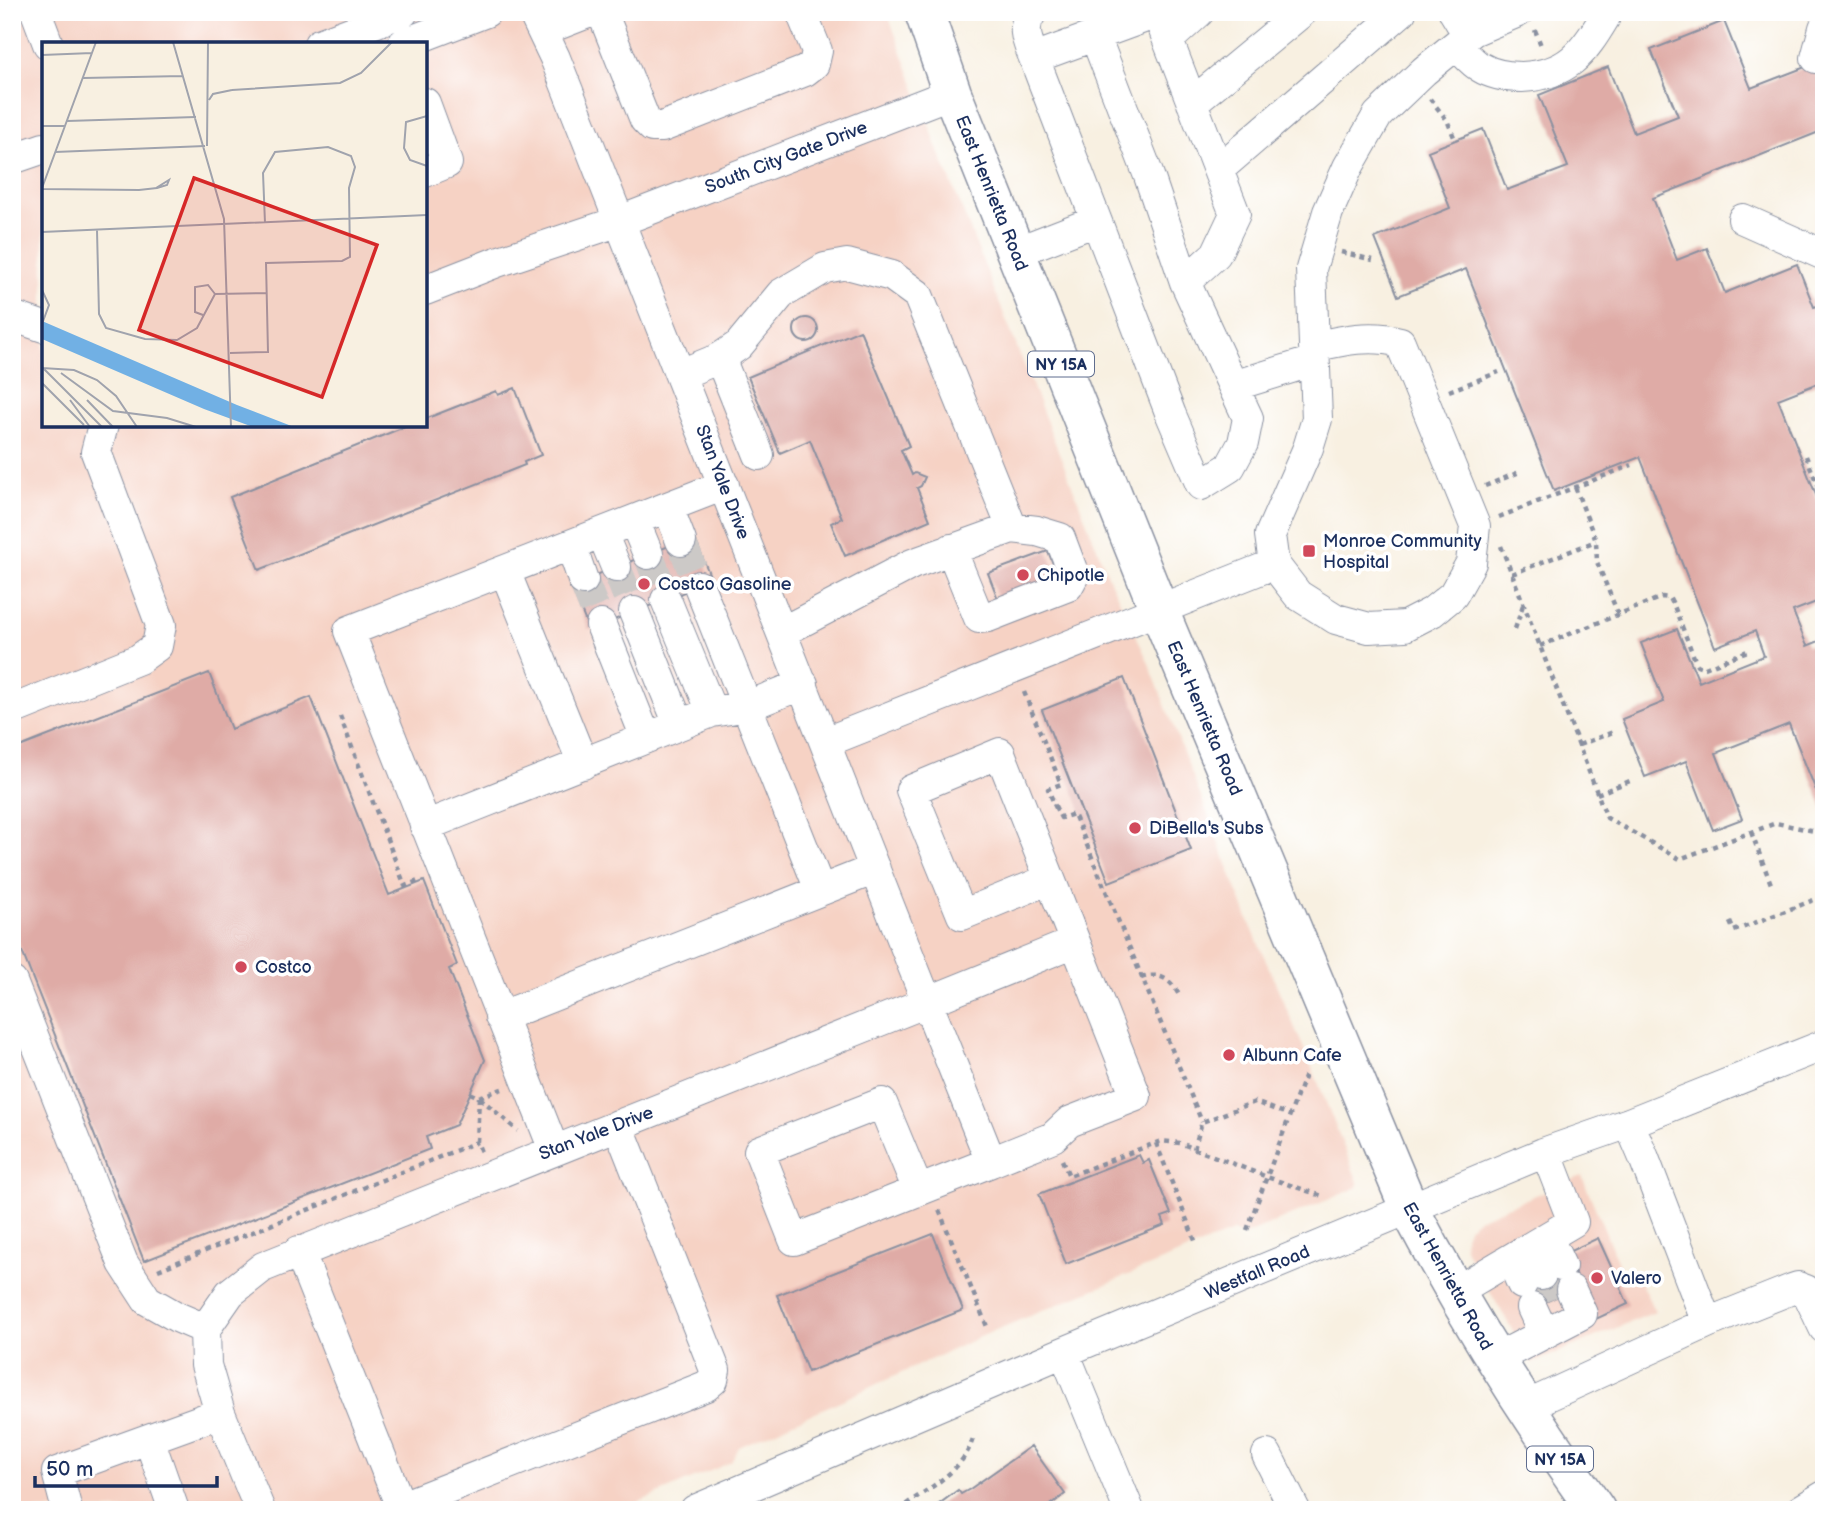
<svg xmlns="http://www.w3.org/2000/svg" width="1836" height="1522" viewBox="0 0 1836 1522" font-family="'Balsamiq Sans',sans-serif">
	<rect width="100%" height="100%" fill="#fff"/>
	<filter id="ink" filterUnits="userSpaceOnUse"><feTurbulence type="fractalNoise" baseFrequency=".0143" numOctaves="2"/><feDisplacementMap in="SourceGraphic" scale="14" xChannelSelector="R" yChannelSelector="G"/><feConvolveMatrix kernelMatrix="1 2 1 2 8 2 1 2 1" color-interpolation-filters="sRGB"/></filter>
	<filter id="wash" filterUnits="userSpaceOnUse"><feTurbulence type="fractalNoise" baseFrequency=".00686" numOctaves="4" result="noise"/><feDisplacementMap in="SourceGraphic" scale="28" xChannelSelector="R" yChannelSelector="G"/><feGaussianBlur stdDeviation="1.57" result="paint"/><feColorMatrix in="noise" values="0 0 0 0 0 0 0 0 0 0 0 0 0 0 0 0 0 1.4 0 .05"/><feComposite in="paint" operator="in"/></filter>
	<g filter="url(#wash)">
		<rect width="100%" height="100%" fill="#f8f0e1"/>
		<path fill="#f6d2c4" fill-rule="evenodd" d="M12,12H887L938,149L1109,578L1148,661L1251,926L1313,1070L1358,1182V1187L1245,1235L1232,1232L991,1332L739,1447L731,1462L621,1510H12ZM44,44H425V425H44Z
			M1582,1176L1626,1282L1638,1277L1655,1312L1532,1363L1467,1253L1464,1244L1465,1236L1469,1226L1478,1219Z"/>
		<g id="blocks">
			<path fill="#dfaba6" d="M1724,21L1751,88L1813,64L1824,91V130L1653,198L1677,260L1707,248L1725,293L1797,264L1814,307L1824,304V381L1778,399L1824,515V599L1793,611L1807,646L1824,639V810L1789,724L1716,753L1742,819L1713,830L1686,761L1645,777L1622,719L1664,702L1641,643L1677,629L1699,682L1764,656L1755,631L1715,647L1640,457L1554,491L1466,269L1398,296L1375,238L1450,208L1428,151L1483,129L1507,190L1568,167L1539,95L1608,67L1634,133L1678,116L1651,50Z
				M794 330a12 12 0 1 1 24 0a12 12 0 1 1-24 0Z
				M860,330L909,446L901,450L912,475L915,473L925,477L921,486L917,488L930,520L845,556L831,523L842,518L810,440L780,453L748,377Z
				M515,388L541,455L524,462L525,465L259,570L230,497L409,425H425V419L496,391L498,395Z
				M694,536L712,581L589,630L571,585Z
				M1048,551L1058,577L998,599L988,573Z
				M209,673L231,729L311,697L389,895L424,881L457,965L449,969L485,1060L456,1125L426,1137L430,1149L144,1261L12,926V750Z
				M1124,678L1191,850L1109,882L1042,710Z
				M1139,1155L1143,1163L1149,1160L1171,1214L1162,1217L1165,1225L1066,1264L1039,1194Z
				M933,1234L963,1310L808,1372L777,1295Z
				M1598,1238L1628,1304L1596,1319L1566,1253Z
				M1565,1264L1576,1288L1528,1310L1517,1286Z
				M1031,1446L1065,1494L1044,1510H931L958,1490L961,1494L970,1489Z"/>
		</g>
	</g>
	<g filter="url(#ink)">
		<use href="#blocks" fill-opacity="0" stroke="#8a90a0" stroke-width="2"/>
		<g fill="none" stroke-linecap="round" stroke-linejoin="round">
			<path stroke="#ccc9c7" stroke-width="30" stroke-dasharray="30 15" stroke-linecap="butt" d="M681,541L699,586
				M648,554L666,600
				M616,567L634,612
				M583,580L601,625
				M1541,1275L1551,1300"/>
			<g stroke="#8a90a0" stroke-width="32">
				<path id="minor" d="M36,12L48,44
					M602,12L645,120L652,127H662L805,71L814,64L817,51L801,12
					M1032,12C1020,28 1028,42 1034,58
					M1157,12L1218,170
					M1454,12L1468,35
					M1157,13L1034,58L1171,415L1201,485L1230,467L1243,443L1248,418L1233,386
					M544,30L590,12
					M1095,36L1149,176L1185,282
					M1168,40L1199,12
					M319,44L403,12
					M403,44L486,12
					M1456,45C1464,52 1471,62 1480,67C1493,75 1508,77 1522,77C1567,75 1583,54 1605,17L1604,12
					M1816,58L1824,28
					M425,103L447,163L425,172
					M1192,103L1302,12
					M12,159L44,148
					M1743,219L1824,255
					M1016,252L1096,221
					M425,290L497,262L620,221L952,93
					M12,316L44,327
					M720,358L759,455
					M1314,361L1233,386L1185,282L1216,254L1235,214L1218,170L1401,12
					M681,374L720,358L739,345L781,294L825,268L847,264L892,276L918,295L1012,528
					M668,507L681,541
					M634,520L648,554
					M602,533L616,567
					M571,545L583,580
					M1274,564L1270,535L1308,448L1317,419L1311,269L1328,212L1348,167L1378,115L1424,71L1473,31L1518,12
					M1274,564L1298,595L1336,619L1369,628L1405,626L1432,612L1453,595L1471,563L1475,526L1400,342C1371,334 1342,340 1314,347
					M505,571L583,764
					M699,586L820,890
					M666,600L712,712
					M634,612L679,725
					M601,625L646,738
					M782,632L912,564L1012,528L1037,531L1060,538L1074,575L1068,586L988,617L979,618L951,549
					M12,710L139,659L157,646L161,625L96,452L103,425
					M826,742L1274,564
					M425,826L712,712L748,706L803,684
					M1050,879L962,915L911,790L1000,753L1075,942
					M12,982L123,1263L147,1300L177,1317L205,1329
					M500,1017L875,869
					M1629,1123L1644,1158L1707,1323
					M554,1150L349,631L724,485
					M918,1190L882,1103L759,1151L794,1240L991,1162L927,1002L1075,942L1136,1096L1069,1122L1053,1137L991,1162
					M1548,1238L1561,1266
					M1530,1249L1541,1275
					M299,1251L397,1497L404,1503L415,1501L706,1386L713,1380L715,1370L618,1125
					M1511,1259L1522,1284
					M1455,1292L1573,1222L1546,1152
					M1532,1308L1544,1334
					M1064,1352L1129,1510
					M1495,1359L1582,1314L1571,1290
					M1524,1407L1707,1323L1792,1289L1798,1287L1806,1290L1824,1328
					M149,1439L174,1510
					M1267,1455L1295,1510
					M67,1510L57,1472L220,1413
					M260,1510L220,1413L206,1365L205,1329L230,1293L263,1267L927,1002L555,58L533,12
					M695,1510L1064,1352L1543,1153L1629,1123L1824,1045
					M1801,1510L1824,1496"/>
			</g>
			<g stroke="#8a90a0" stroke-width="41">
				<path id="major" d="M924,12L952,93L1159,610L1409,1208C1464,1313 1527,1413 1596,1510"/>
			</g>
			<path stroke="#8a90a0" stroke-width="4.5" stroke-dasharray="5 5" stroke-linecap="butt" d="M1535,30L1542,48
				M1430,99L1447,120L1454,137
				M1341,252L1373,260
				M1449,391L1499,372
				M1806,456L1824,501
				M1485,486L1522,471
				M1575,487L1596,541L1597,562L1618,614
				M1499,517L1632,465
				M1501,546L1607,818L1680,859L1776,823L1824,833
				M1512,574L1596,541
				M1515,629L1523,605
				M1540,646L1662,597L1670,598L1674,606L1697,665L1705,668L1750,650
				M1024,692L1061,784L1048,789L1055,806L1053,807
				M340,716L405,886L421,880
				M1579,745L1613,732
				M1597,794L1630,781
				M1055,806L1061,818L1074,814L1202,1122
				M1751,832L1771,884
				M1730,922L1734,931L1824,896
				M1141,978C1159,972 1170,978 1179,995
				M470,1093L479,1097L502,1089
				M479,1097L477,1142L481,1152
				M480,1098L518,1131
				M1156,1143L1196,1243
				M1194,1149L1202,1122L1255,1102L1290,1115
				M1062,1160L1069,1176L1161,1141L1180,1143L1267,1177L1325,1197
				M939,1210L988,1329
				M1247,1230L1306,1072
				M158,1270L477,1142
				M898,1510C925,1490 964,1472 973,1438"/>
			<use href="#minor" stroke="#fff" stroke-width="30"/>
			<use href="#major" stroke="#fff" stroke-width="38"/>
		</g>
	</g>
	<g fill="#d1495b" stroke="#fff" stroke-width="2.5">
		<rect x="1302" y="544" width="14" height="14" rx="3.5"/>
		<circle cx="1023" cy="575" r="7"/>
		<circle cx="644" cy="584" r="7"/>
		<circle cx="1135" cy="828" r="7"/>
		<circle cx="241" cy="967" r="7"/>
		<circle cx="1229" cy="1055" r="7"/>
		<circle cx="1597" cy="1278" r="7"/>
	</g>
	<g text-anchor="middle" stroke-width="7" stroke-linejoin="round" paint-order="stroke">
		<g fill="#fff" stroke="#5f6d8e" stroke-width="2">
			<rect x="1028" y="351.5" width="66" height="25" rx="5"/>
			<rect x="1527" y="1446.5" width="66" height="25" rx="5"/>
		</g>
		<g font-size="16" font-weight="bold" fill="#1b2f5e">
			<text x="1061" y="370">NY 15A</text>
			<text x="1560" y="1465">NY 15A</text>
		</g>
		<g font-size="18" fill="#1b2f5e" stroke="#fff">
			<text transform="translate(786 157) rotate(-21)" y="6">South City Gate Drive</text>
			<text transform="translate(992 193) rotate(68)" y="6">East Henrietta Road</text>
			<text transform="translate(723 482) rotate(69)" y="6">Stan Yale Drive</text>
			<text transform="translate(1205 718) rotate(67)" y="6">East Henrietta Road</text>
			<text transform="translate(596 1133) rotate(-21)" y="6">Stan Yale Drive</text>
			<text transform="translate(1257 1272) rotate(-23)" y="6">Westfall Road</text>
			<text transform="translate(1448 1276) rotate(61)" y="6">East Henrietta Road</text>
		</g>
		<g font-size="18" fill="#1b2f5e" stroke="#fff" text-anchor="start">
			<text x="1323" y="547">Monroe Community<tspan x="1323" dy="21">Hospital</tspan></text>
			<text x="1037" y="581">Chipotle</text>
			<text x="658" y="590">Costco Gasoline</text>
			<text x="1149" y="834">DiBella's Subs</text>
			<text x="255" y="973">Costco</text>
			<text x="1243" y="1061">Albunn Cafe</text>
			<text x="1611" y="1284">Valero</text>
		</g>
	</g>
	<g transform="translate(42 42)">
		<rect width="385" height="385" fill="#f8f0e1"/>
		<path d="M0,279L195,363L252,385H211L162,367L0,297Z" fill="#71b0e4"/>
		<path fill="none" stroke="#a0a3ad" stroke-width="2" d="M131,0L182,177L189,385M0,13L50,11M41,36L141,34M190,48L298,41L319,31L350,0M167,58L171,52L190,48M385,74L364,80L362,106L368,118L385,124M25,79L154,75M0,84H23M165,104L166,0M13,110L163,104M0,146L54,0M0,147L97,148L115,146L125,143L127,138L114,146M55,188L57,272L64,286L103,297L135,298L155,286L173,252M0,190L385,173M0,248L7,263L0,282M173,252L224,251M161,273L153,270V245L166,243L173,252M188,311L226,310L224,221L300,219L308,215L307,146L313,125L309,114L286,105L233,110L221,131L223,181M0,325L60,385M0,326L32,328L55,338L74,354L95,385M19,331L71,369L125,376L154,385M0,341L42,383M28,358L48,385M45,358L71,385"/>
		<path fill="#d62828" fill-opacity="0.15" stroke="#d62828" stroke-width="3.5" d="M152,136L335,203L280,355L97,288Z"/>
		<rect width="385" height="385" fill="none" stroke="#1b2f5e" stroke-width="3.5"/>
	</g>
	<rect width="1836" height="1522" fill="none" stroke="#fff" stroke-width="42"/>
	<path d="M35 1476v10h182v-10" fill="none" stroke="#1b2f5e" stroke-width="3.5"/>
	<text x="46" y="1476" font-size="21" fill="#1b2f5e" stroke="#ffffff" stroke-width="5" paint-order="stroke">50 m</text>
</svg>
